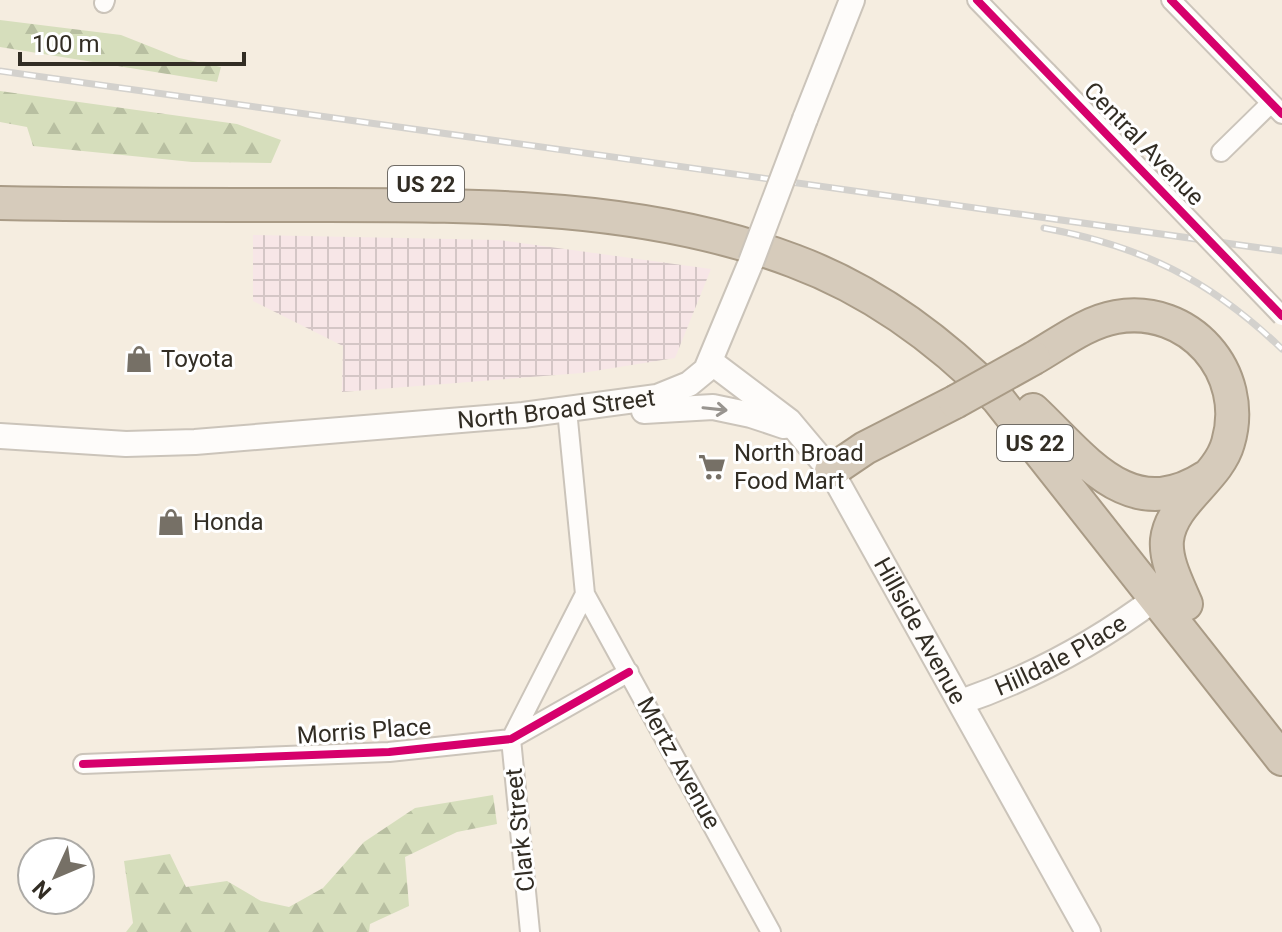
<svg xmlns="http://www.w3.org/2000/svg" width="1282" height="932" viewBox="0 0 1282 932" font-family="Roboto,sans-serif">
	<defs>
		<pattern id="industrial-grid" width="8" height="8" patternUnits="userSpaceOnUse" patternTransform="scale(2)"><rect width="8" height="8" fill="#f7e6e7"/><path d="M0 4h8M4 0v8" fill="none" stroke="#d4c6c6"/></pattern>
		<pattern id="forest-firs" width="22" height="20" patternUnits="userSpaceOnUse" patternTransform="scale(2)"><rect width="22" height="20" fill="#d6debc"/><path d="M5 1l3.5 6h-7zM16 11l3.5 6h-7z" fill="#b8bfa1"/></pattern>
	</defs>
	<rect width="100%" height="100%" fill="#f5ede0"/>
	<path fill="url(#industrial-grid)" d="M253,235L499,240L711,269L675,358L582,373L342,392L343,346L253,301Z"/>
	<path fill="url(#forest-firs)" d="M0,20L121,35L179,58L221,67L217,82L0,47Z
		M0,91L237,124L281,140L271,163L192,162L33,146L27,127L0,122Z
		M493,795L497,824L457,832L405,857L409,906L370,924L369,932H126L133,923L124,861L170,854L186,887L227,881L261,901L289,907L323,888L364,842L415,808Z"/>
	<g fill="none" stroke-linecap="round" stroke-linejoin="round">
		<g stroke="#cbc4ba" stroke-width="22">
			<path id="street" d="M977,0L1047,72
				M1171,0L1282,114
				M104,3L105,0
				M1221,152L1271,103
				M585,594L771,932
				M83,764L389,752L511,739L629,672
				M530,932L511,739L585,594L567,410"/>
		</g>
		<g stroke="#cbc4ba" stroke-width="28">
			<g id="secondary">
				<path d="M805,119L852,0"/>
				<path id="s1" d="M711,362L789,421L831,471L1088,932"/>
				<path d="M644,411L713,407L751,415L784,426"/>
				<path id="s2" d="M0,436L126,444L195,442L523,415L657,397L689,384L706,370L751,262"/>
				<path id="s3" d="M961,702C1031,678 1097,642 1156,598"/>
			</g>
		</g>
		<g stroke="#a99b86" stroke-width="36">
			<path id="highway" d="M0,203C109,205 218,205 327,205C482,205 647,205 794,261C872,290 940,340 998,399L1282,759
				M1034,358C1060,343 1087,322 1116,317C1189,304 1249,372 1228,443C1218,479 1171,502 1167,540C1165,561 1178,585 1186,604
				M1033,410C1085,459 1130,526 1206,477
				M831,471L865,448L955,402"/>
		</g>
		<use href="#street" stroke="#fefcfa" stroke-width="18"/>
		<use href="#secondary" stroke="#fefcfa" stroke-width="24"/>
		<use href="#highway" stroke="#d6cbbb" stroke-width="32"/>
		<g stroke="#d3d1cd" stroke-width="7">
			<path id="rail" d="M0,71L1282,251
				M1044,228C1142,246 1210,280 1282,349"/>
		</g>
		<use href="#rail" stroke="#fff" stroke-width="4" stroke-dasharray="12" stroke-linecap="butt"/>
		<g stroke="#cbc4ba" stroke-width="22" stroke-linecap="butt">
			<path id="street-bridge" d="M1047,72L1282,316"/>
		</g>
		<g stroke="#cbc4ba" stroke-width="28" stroke-linecap="butt">
			<path id="secondary-bridge" d="M751,262L805,119"/>
		</g>
		<g stroke="#a99b86" stroke-width="36" stroke-linecap="butt">
			<path id="highway-bridge" d="M955,402L1034,358"/>
		</g>
		<use href="#street-bridge" stroke="#fefcfa" stroke-width="18"/>
		<use href="#secondary-bridge" stroke="#fefcfa" stroke-width="24"/>
		<use href="#highway-bridge" stroke="#d6cbbb" stroke-width="32"/>
		<g stroke="#fff" stroke-width="13">
			<path id="cycleway" d="M977,0L1282,316
				M1171,0L1282,114
				M83,764L389,752L511,739L629,672"/>
		</g>
		<use href="#cycleway" stroke="#d6006c" stroke-width="8"/>
	</g>
	<defs><path id="oneway-shaft" d="M-6 0H5M1.5-3L5.5 0L1.5 3" fill="none" stroke-width="1.6" stroke-linecap="round" stroke-linejoin="round" transform="scale(2)"/></defs>
	<use stroke="#98948f" href="#oneway-shaft" transform="translate(715 409) rotate(6)"/>
	<defs>
		<g id="shop-bare" transform="scale(2.16)"><path d="M-5-2.5h2.3a2.7 3.5 0 0 1 5.4 0H5L5.5 6h-11ZM-1.5-2.5h3a1.5 2.3 0 0 0-3 0Z" fill="#767066" stroke="#fff" stroke-width="2.5" paint-order="stroke"/></g>
		<g id="supermarket-bare" transform="scale(2.16)"><path d="M-6-5.5h2.5l.6 2H6L4.5 2H-2.5L-4.4-4H-6ZM-1.5 3.2a1.3 1.3 0 1 0 .1 0ZM3 3.2a1.3 1.3 0 1 0 .1 0Z" fill="#767066" stroke="#fff" stroke-width="2.5" paint-order="stroke"/></g>
	</defs>
	<g fill-rule="evenodd">
		<use href="#shop-bare" x="139" y="359"/>
		<use href="#supermarket-bare" x="712" y="467"/>
		<use href="#shop-bare" x="171" y="522"/>
	</g>
	<g text-anchor="middle" stroke-width="6" stroke-linejoin="round" paint-order="stroke">
		<g fill="#fff" stroke="#706c66" stroke-width="2">
			<rect x="388" y="166" width="76" height="36" rx="6"/>
			<rect x="997" y="425" width="76" height="36" rx="6"/>
		</g>
		<g font-size="22" font-weight="bold" fill="#322d24">
			<text x="426" y="192">US 22</text>
			<text x="1035" y="451">US 22</text>
		</g>
		<g font-size="24" fill="#322d24" stroke="#fff">
			<text transform="translate(1144 144) rotate(46)" y="8">Central Avenue</text>
			<text dy="8" stroke="none"><textPath href="#s2" startOffset="558">North Broad Street</textPath></text>
			<text dy="8" stroke="none"><textPath href="#s1" startOffset="346">Hillside Avenue</textPath></text>
			<text dy="8" stroke="none"><textPath href="#s3" startOffset="110">Hilldale Place</textPath></text>
			<text transform="translate(364 731) rotate(-4)" y="8">Morris Place</text>
			<text transform="translate(679 763) rotate(61)" y="8">Mertz Avenue</text>
			<text transform="translate(520 830) rotate(-96)" y="8">Clark Street</text>
		</g>
		<g font-size="24" fill="#322d24" stroke="#fff" text-anchor="start">
			<text x="161" y="367">Toyota</text>
			<text x="734" y="461">North Broad<tspan x="734" dy="28">Food Mart</tspan></text>
			<text x="193" y="530">Honda</text>
		</g>
	</g>
	<g transform="translate(56 876) rotate(226)"><circle r="38" fill="#ffffff" stroke="#adaba7" stroke-width="2"/>
	<path d="M0-6L14 30L0 20L-14 30Z" fill="#767066"/>
	<text y="-12" font-size="22" font-weight="bold" text-anchor="middle" fill="#322d24">N</text>
	</g>
	<path d="M20 52v12h224v-12" fill="none" stroke="#322d24" stroke-width="4"/>
	<text x="32" y="52" font-size="24" fill="#322d24" stroke="#ffffff" stroke-width="6" paint-order="stroke">100 m</text>
</svg>
